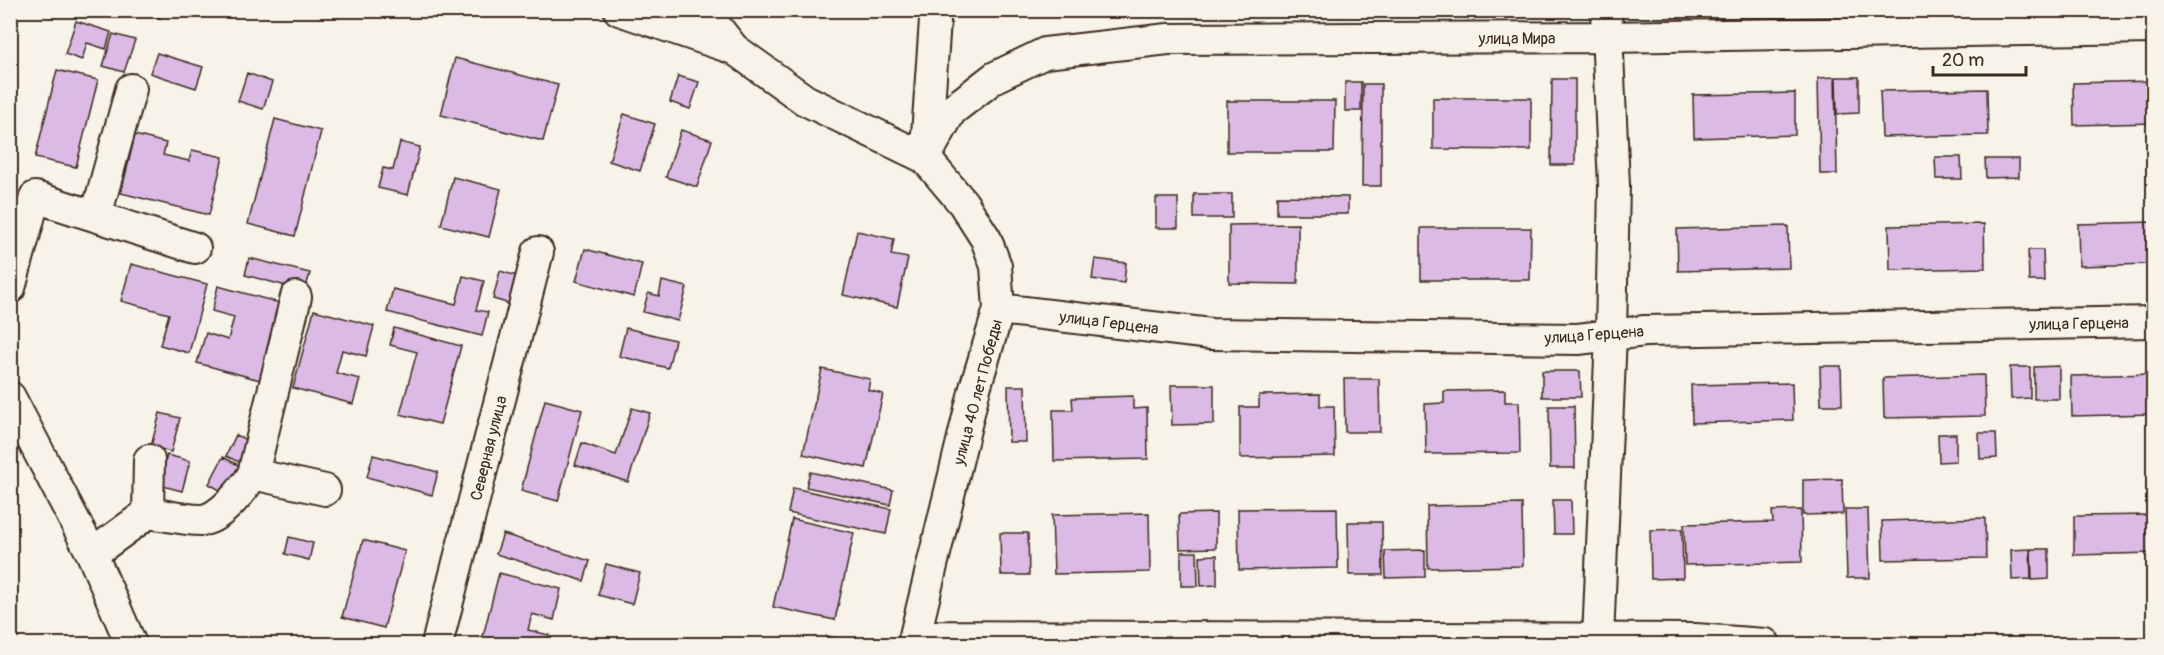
<svg xmlns="http://www.w3.org/2000/svg" width="2164" height="655" viewBox="0 0 2164 655" font-family="Pangolin,sans-serif">
	<rect width="100%" height="100%" fill="#f7f3e8"/>
	<filter id="ink" filterUnits="userSpaceOnUse"><feTurbulence type="fractalNoise" baseFrequency=".0167" numOctaves="2"/><feDisplacementMap in="SourceGraphic" scale="12" xChannelSelector="R" yChannelSelector="G"/><feConvolveMatrix kernelMatrix="1 2 1 2 8 2 1 2 1" color-interpolation-filters="sRGB"/></filter>
	<g filter="url(#ink)">
		<path fill="#dbbae6" stroke="#3b2a1e" stroke-width="1.5" d="M138,10H162L160,18Z
			M76,21L111,32L106,49L87,43L82,60L65,54Z
			M113,34L135,40L124,72L103,66Z
			M157,53L203,67L196,88L150,73Z
			M455,58L558,85L543,141L441,115Z
			M57,70L98,80L76,167L35,158Z
			M247,73L272,82L263,109L238,101Z
			M678,76L699,82L690,109L670,102Z
			M1835,77L1837,174H1820L1818,78Z
			M1836,77H1859V113L1837,114Z
			M1552,79H1575V165H1551Z
			M2154,81V123L2074,125L2073,83Z
			M1345,82H1361V111H1345Z
			M1363,84H1381V186H1362Z
			M1987,89L1988,135L1882,137L1880,91Z
			M1795,93V135L1694,138L1693,95Z
			M1433,98H1531V150L1433,149Z
			M1227,101H1335L1334,152H1227Z
			M624,114L655,124L640,171L609,161Z
			M275,119L321,131L295,236L248,224Z
			M681,130L712,140L697,187L666,177Z
			M135,135L166,143L163,155L189,161L192,150L223,157L209,215L121,193Z
			M400,142L420,147L408,195L378,188L383,168L393,170Z
			M1935,157H1961L1962,179H1936Z
			M1985,159H2019V177L1986,178Z
			M453,177L501,189L489,237L441,225Z
			M1194,194H1232V218H1194Z
			M1277,196L1348,197V214H1277Z
			M1156,198H1178V228H1156Z
			M2154,222V264L2079,266L2078,224Z
			M1298,224V284L1229,283V225Z
			M1984,224L1985,268L1890,270L1889,226Z
			M1788,226L1789,268L1678,271L1677,229Z
			M1421,228H1531L1530,280H1421Z
			M857,231L894,239L891,255L908,258L897,307L843,295Z
			M585,249L642,264L634,297L576,281Z
			M2028,250H2043L2044,281H2029Z
			M249,258L310,273L305,291L245,275Z
			M1095,259L1126,263L1124,283L1092,279Z
			M131,264L207,284L189,353L160,345L169,314L121,301Z
			M500,271L517,276L510,304L493,299Z
			M463,276L484,281L476,310L488,312L482,336L387,312L393,289L456,304Z
			M662,281L687,287L678,321L643,312L648,293L659,296Z
			M218,286L280,303L260,380L197,363L206,333L228,340L234,317L212,311Z
			M314,310L374,326L366,356L342,350L336,373L360,379L353,404L293,388Z
			M394,328L461,346L440,424L400,414L417,352L390,345Z
			M626,328L675,340L668,368L619,356Z
			M1820,366H1841L1842,405H1821Z
			M2059,366V399H2034V367Z
			M2010,367H2030V398L2011,399Z
			M822,369L870,379L868,390L883,394L866,468L803,454Z
			M1542,371H1580L1581,397H1542Z
			M2154,374V414L2072,416L2071,376Z
			M1984,375L1985,416L1884,418L1883,378Z
			M1344,379H1379L1380,432H1345Z
			M1792,383L1793,420L1692,423L1691,385Z
			M1171,385H1214V424L1172,425Z
			M1008,386H1025L1026,442H1009Z
			M1505,390V402H1519L1520,453L1426,454L1425,404L1444,403V391Z
			M1320,394V406H1334L1335,456L1240,458V407H1259V395Z
			M1133,396V409L1147,408L1148,459L1054,461L1053,410H1073L1072,398Z
			M545,400L582,410L558,501L521,491Z
			M1549,406H1574L1575,468H1550Z
			M632,408L650,413L628,482L575,465L582,443L616,455Z
			M160,413L180,418L171,452L151,446Z
			M1979,433H1996L1997,458L1980,459Z
			M1938,434H1956V461L1939,462Z
			M236,435L253,443L243,464L226,456Z
			M167,455L190,461L182,491L159,485Z
			M373,455L438,472L432,495L367,477Z
			M223,457L242,467L227,494L209,484Z
			M810,472L893,490L890,505L806,487Z
			M1842,479L1843,514L1803,515V480Z
			M793,488L891,509L886,534L788,513Z
			M1553,500H1571L1572,534H1554Z
			M1522,504L1523,566L1428,568L1427,506Z
			M1337,508L1338,568L1239,570L1238,509Z
			M1845,509H1868L1870,578H1847Z
			M1801,510L1802,562L1685,565L1684,524L1773,522L1772,511Z
			M1149,513L1150,572L1054,574L1052,515Z
			M1216,513V548L1180,549L1179,514Z
			M2154,515V553L2074,555V516Z
			M1985,518L1986,558L1883,560L1882,521Z
			M792,519L854,533L835,620L773,607Z
			M1348,522H1382L1383,575H1349Z
			M1682,529L1683,578L1651,579L1650,530Z
			M1000,533H1028L1029,575H1001Z
			M503,534L590,561L584,581L496,554Z
			M289,537L313,543L309,560L285,554Z
			M363,540L405,551L384,628L342,617Z
			M2030,549L2031,579L2012,580L2011,550Z
			M2031,549H2049V579L2032,580Z
			M1425,550V577L1386,578L1385,551Z
			M1181,552H1197L1198,586H1181Z
			M1217,555V585L1201,586L1200,556Z
			M606,564L640,573L632,604L598,595Z
			M499,573L561,589L554,620L532,614L528,630L549,635L547,644H481Z
			M827,636L859,643V644H825Z"/>
		<g fill="none" stroke-linecap="round" stroke-linejoin="round">
			<g stroke="#3b2a1e" stroke-width="34">
				<path id="minor" d="M619,10L734,49
					M703,10L734,49L805,100L925,158L963,203L986,239L996,266L999,309L975,388L913,644
					M926,149L935,20
					M925,158L951,111L995,77L1045,53L1168,39L1607,37L2154,28
					M96,216L131,89
					M10,288L35,197L195,248
					M999,309L1211,334L1578,339L1645,331L2154,322
					M10,397L92,554
					M253,474L325,490
					M148,513L149,460
					M916,636L1695,639L1765,644
					M131,644L92,554L148,513C165,515 184,520 201,520C219,520 244,489 253,474L296,297
					M437,644L538,252
					M1597,644L1598,639L1611,335L1614,185L1606,10"/>
			</g>
			<use href="#minor" stroke="#f7f3e8" stroke-width="30"/>
		</g>
	</g>
	<g text-anchor="middle" stroke-width="6" stroke-linejoin="round" paint-order="stroke">
		<g font-size="16" fill="#3b2a1e" stroke="#f7f3e8">
			<text x="1517" y="44">улица Мира</text>
			<text transform="translate(1109 322) rotate(7)" y="6">улица Герцена</text>
			<text transform="translate(2079 323) rotate(-1)" y="6">улица Герцена</text>
			<text transform="translate(1594 334) rotate(-4)" y="6">улица Герцена</text>
			<text transform="translate(977 392) rotate(-75)" y="6">улица 40 лет Победы</text>
			<text transform="translate(488 448) rotate(-76)" y="6">Северная улица</text>
		</g>
	</g>
	<rect width="2164" height="655" fill="none" stroke="#f7f3e8" stroke-width="36"/>
	<rect x="18" y="18" width="2128" height="619" fill="none" stroke="#3b2a1e" stroke-width="2" filter="url(#ink)"/>
	<path d="M1933 66v9h93v-9" fill="none" stroke="#3b2a1e" stroke-width="3"/>
	<text x="1942" y="66" font-size="18" fill="#3b2a1e" stroke="#f7f3e8" stroke-width="4.5" paint-order="stroke">20 m</text>
</svg>
